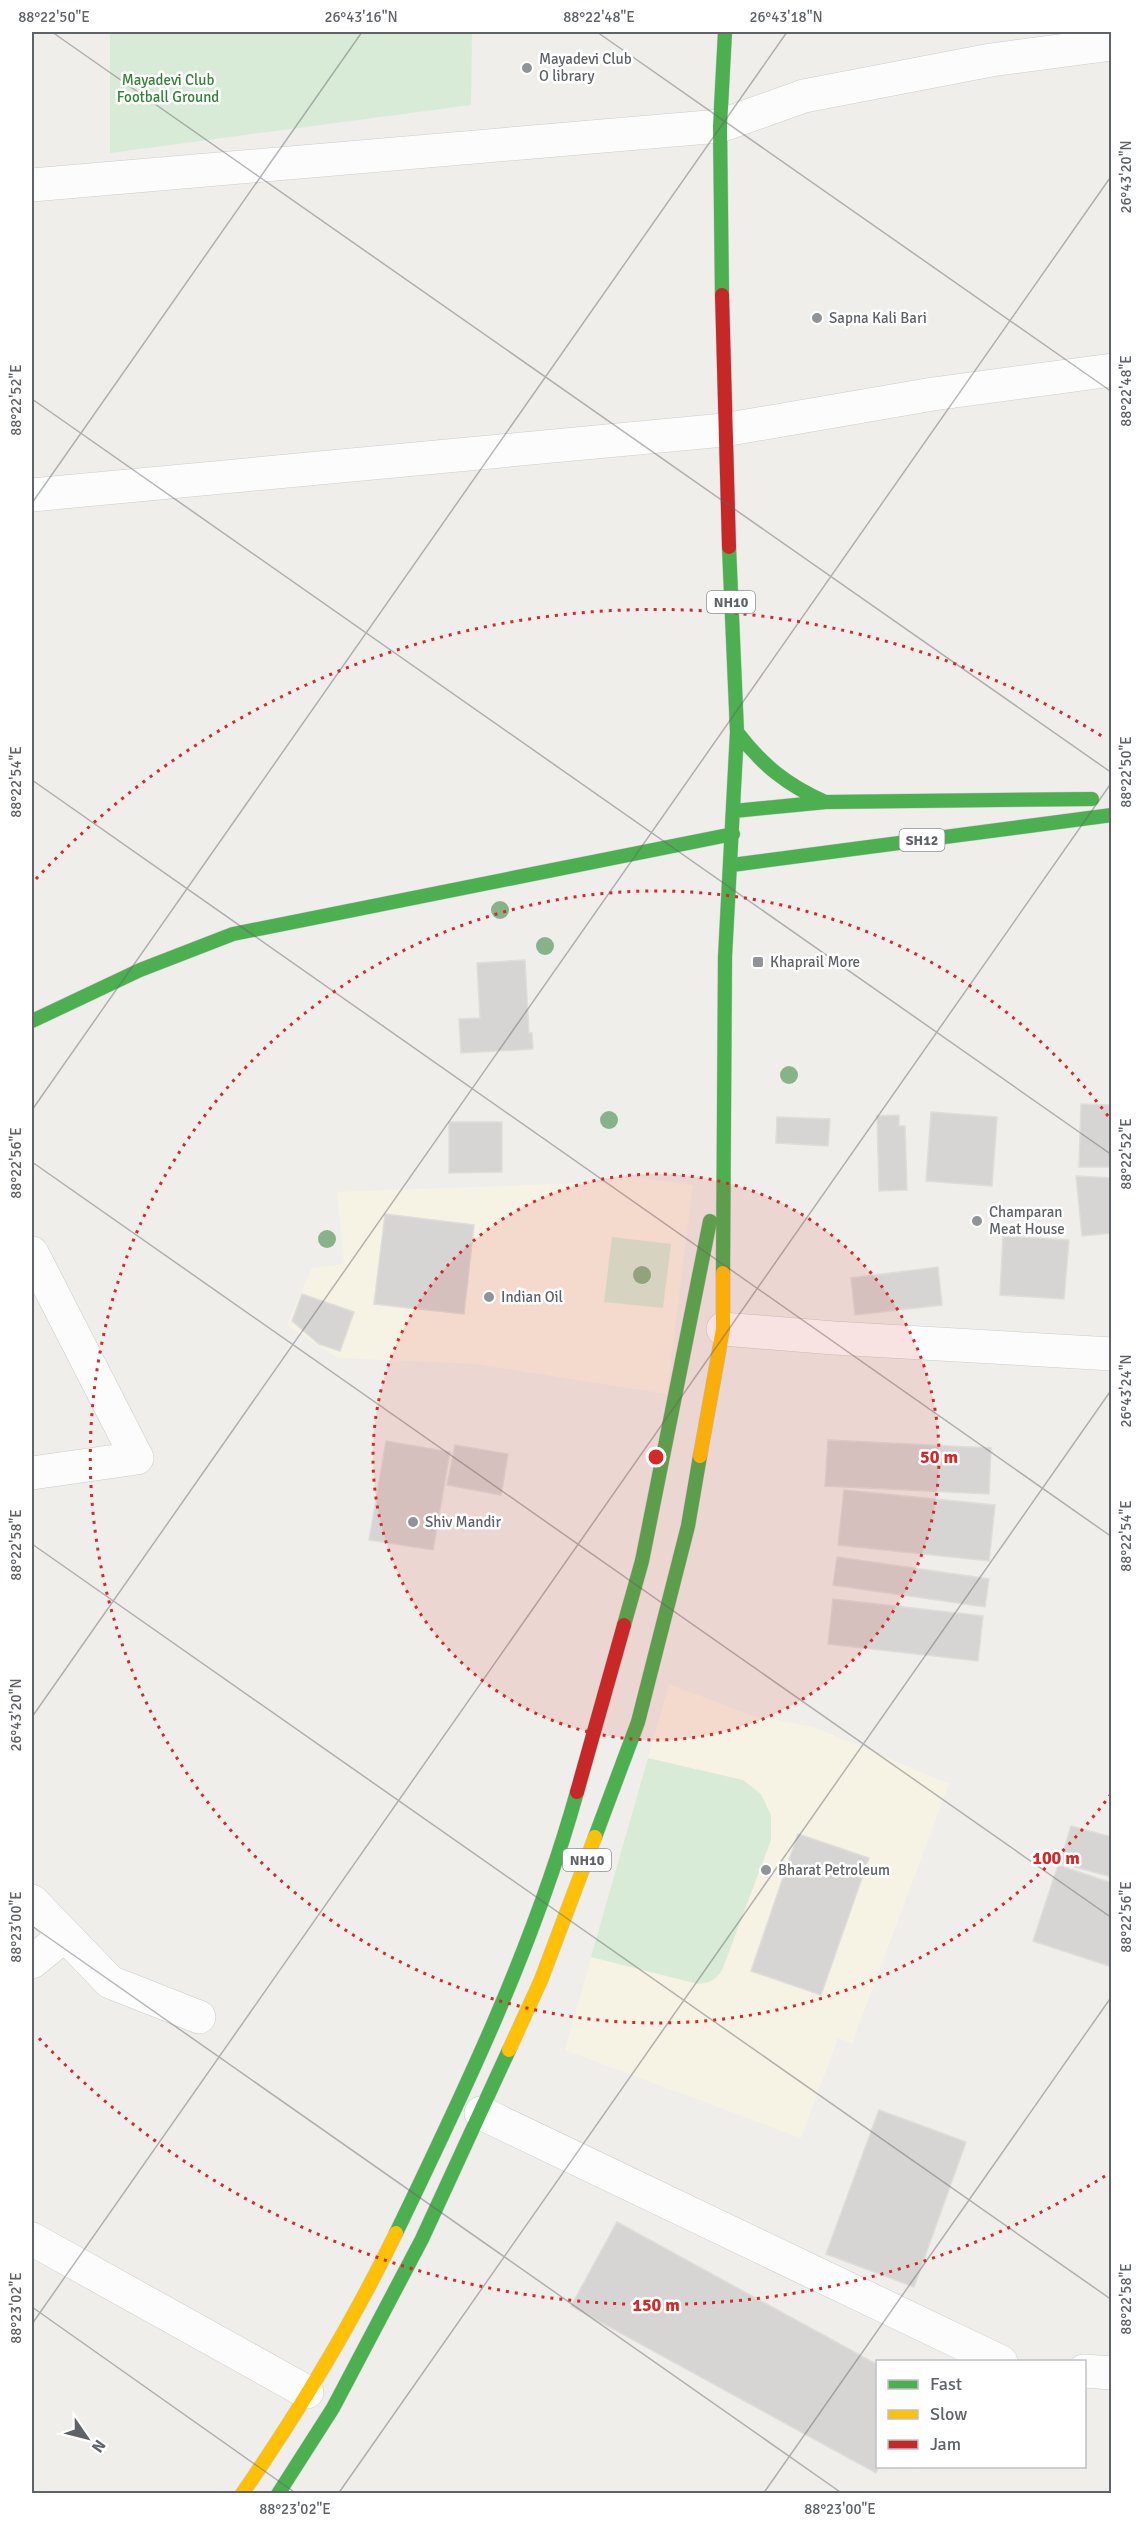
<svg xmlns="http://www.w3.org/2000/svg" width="1143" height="2525" viewBox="0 0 1143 2525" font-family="Signika,sans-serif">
	<rect width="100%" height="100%" fill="#efeeea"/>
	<path fill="#f7f3e4" d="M610,1174L693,1185L667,1394L475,1364L338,1358L287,1325L312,1268L344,1264L337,1192L611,1182Z
		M669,1684L753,1716L814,1727L949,1784L852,2043L838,2038L801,2138L565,2050Z"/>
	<path fill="#d8ebd6" d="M110,32H472L471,105L110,153Z
		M612,1237L671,1244L663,1308L604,1302Z
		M648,1758L743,1780L761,1794L771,1815V1840L723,1968C718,1979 710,1983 698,1984L591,1957Z"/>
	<path fill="#d6d5d3" stroke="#deddd9" stroke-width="1.5" d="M525,960L529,1033H532L533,1049L461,1053L459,1019L480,1018L477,963Z
		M1081,1104L1112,1105V1167H1079Z
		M931,1112L997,1117L992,1186L926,1181Z
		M899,1115V1126H905L907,1190L879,1191L877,1116Z
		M777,1117L830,1119L828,1146L776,1143Z
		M449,1122H502V1172L449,1173Z
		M1076,1176L1112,1178V1233L1082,1236Z
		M385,1214L474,1225L464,1314L374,1304Z
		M1003,1236L1069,1240L1064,1299L1000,1295Z
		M938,1267L942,1305L855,1315L851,1278Z
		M302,1294L354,1312L340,1351L319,1344L292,1321Z
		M828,1440L991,1448L989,1494L825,1486Z
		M386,1441L450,1452L433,1550L369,1540Z
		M455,1445L508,1454L501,1495L447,1485Z
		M844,1490L995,1505L989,1561L838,1545Z
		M837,1557L989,1579L985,1607L833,1585Z
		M833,1599L983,1616L978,1661L828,1644Z
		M1071,1826L1112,1837V1877L1060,1863Z
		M798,1834L869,1858L821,1995L751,1971Z
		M1058,1865L1112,1883V1967L1033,1941Z
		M879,2110L966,2142L914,2287L826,2254Z
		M617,2222L878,2365L879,2466L876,2473L571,2306Z"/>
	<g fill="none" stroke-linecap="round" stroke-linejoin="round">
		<g stroke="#cbcccc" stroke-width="34">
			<path id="street" d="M32,185L720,126L804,96L991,60L1112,44
				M32,495L724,430L933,394L1112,370
				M32,1253L137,1458L32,1473
				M723,1329L834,1338L1112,1354
				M32,1901L110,1982L199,2017
				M32,1962L64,1936
				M481,2113L1001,2362
				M32,2239L307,2392
				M1084,2371L1112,2373"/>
		</g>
		<g stroke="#cacacb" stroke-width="15">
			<path id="fast" d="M722,295L720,126L725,32
				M737,732C762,765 787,785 825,802
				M734,811L826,802L1092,799
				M732,865L1112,815
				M32,1021L140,970L233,934L733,834
				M723,1273L725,957L737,732L729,547
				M624,1625L642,1561L710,1221
				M595,1837L638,1722L688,1526L700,1456
				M396,2233C465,2090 534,1946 577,1792
				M278,2494L333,2408L422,2239L509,2050"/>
		</g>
		<g stroke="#cacacb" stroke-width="15">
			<path id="slow" d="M700,1456L723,1329V1273
				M509,2050L541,1980L595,1837
				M242,2494C299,2411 352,2324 396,2233"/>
		</g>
		<g stroke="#cacacb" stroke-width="15">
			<path id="jam" d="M722,295L729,547
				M577,1792L624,1625"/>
		</g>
		<use href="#street" stroke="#fdfcfc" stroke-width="33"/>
		<use href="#fast" stroke="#4caf50" stroke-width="14"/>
		<use href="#slow" stroke="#ffc107" stroke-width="14"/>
		<use href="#jam" stroke="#c62828" stroke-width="14"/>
	</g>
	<g fill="#88b388">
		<circle cx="500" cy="910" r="9"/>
		<circle cx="545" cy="946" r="9"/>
		<circle cx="789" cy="1075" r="9"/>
		<circle cx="609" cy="1120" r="9"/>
		<circle cx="327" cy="1239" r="9"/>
		<circle cx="642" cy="1275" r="9"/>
	</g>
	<path fill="none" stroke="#5f6368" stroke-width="1.5" stroke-opacity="0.45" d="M52,32L1112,773M597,32L1112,392M32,399L1112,1155M32,503L362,32M32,780L1112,1537M32,1110L787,32M32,1162L1112,1918M32,1544L1112,2300M32,1717L1112,175M32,1926L843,2494M32,2307L297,2494M32,2324L1112,782M338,2494L1112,1389M763,2494L1112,1996"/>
	<circle cx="656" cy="1457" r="283" fill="#d62828" fill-opacity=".12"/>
	<g fill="none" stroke="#d62828" stroke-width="3" stroke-dasharray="3 6">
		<circle cx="656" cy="1457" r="283"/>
		<path d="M1111 1794A566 566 0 1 1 1111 1120"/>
		<path d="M1105 2176A848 848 0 0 1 36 2035M36 879A848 848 0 0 1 1105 738"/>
	</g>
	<g fill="#919496" stroke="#fff" stroke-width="2">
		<circle cx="527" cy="68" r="6"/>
		<circle cx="817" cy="318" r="6"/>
		<rect x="752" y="956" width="12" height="12" rx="3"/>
		<circle cx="977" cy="1221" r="6"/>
		<circle cx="489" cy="1297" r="6"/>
		<circle cx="413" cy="1522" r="6"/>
		<circle cx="766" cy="1870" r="6"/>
	</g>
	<g text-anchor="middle" stroke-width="5" stroke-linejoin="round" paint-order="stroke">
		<g fill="#fff" stroke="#8f9295" stroke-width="1.5">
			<rect x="707" y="591" width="48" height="22" rx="4.5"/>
			<rect x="899.5" y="829" width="45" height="22" rx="4.5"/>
			<rect x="563" y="1849" width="48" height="22" rx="4.5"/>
		</g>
		<g font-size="14" font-weight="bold" fill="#5f6368">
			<text x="731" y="607">NH10</text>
			<text x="922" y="845">SH12</text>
			<text x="587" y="1865">NH10</text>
		</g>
		<g font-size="15" fill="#5f6368" stroke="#fff" text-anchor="start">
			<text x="539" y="64">Mayadevi Club<tspan x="539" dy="17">O library</tspan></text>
			<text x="829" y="323">Sapna Kali Bari</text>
			<text x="770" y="967">Khaprail More</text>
			<text x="989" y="1217">Champaran<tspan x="989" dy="17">Meat House</tspan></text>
			<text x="501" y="1302">Indian Oil</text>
			<text x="425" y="1527">Shiv Mandir</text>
			<text x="778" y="1875">Bharat Petroleum</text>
		</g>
		<g font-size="15" fill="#348238" stroke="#fff">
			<text x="168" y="85">Mayadevi Club<tspan x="168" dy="17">Football Ground</tspan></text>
		</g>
	</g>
	<circle cx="656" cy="1457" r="9" fill="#d62828" stroke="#fff" stroke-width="3"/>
	<g font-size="18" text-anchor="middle" font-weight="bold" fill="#d62828" stroke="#fff" stroke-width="5" stroke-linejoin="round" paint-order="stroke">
		<text x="939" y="1463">50 m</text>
		<text x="1056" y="1864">100 m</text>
		<text x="656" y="2311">150 m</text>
	</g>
	<rect width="1143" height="2525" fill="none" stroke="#ffffff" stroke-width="66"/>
	<rect x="876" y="2360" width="210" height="108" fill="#ffffff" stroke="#bfc1c3" stroke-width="1.5"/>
	<rect x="888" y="2380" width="30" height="9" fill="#4caf50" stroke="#bfc1c3" stroke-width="1.5"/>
	<text x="930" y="2390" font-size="18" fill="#5f6368">Fast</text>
	<rect x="888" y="2410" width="30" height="9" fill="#ffc107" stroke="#bfc1c3" stroke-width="1.5"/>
	<text x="930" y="2420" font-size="18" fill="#5f6368">Slow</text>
	<rect x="888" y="2440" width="30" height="9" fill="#c62828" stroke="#bfc1c3" stroke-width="1.5"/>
	<text x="930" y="2450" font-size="18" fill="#5f6368">Jam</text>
	<g transform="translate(87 2438) rotate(125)" stroke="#ffffff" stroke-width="4.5" paint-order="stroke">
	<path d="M0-4.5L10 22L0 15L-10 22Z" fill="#5f6368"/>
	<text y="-9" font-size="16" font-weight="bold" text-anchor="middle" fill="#5f6368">N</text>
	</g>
	<rect x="33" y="33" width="1077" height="2459" fill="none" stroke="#5f6368" stroke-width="2"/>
	<g font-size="15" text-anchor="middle" fill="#5f6368">
		<text x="54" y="22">88°22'50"E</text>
		<text x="361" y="22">26°43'16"N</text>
		<text x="599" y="22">88°22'48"E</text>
		<text x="786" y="22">26°43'18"N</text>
		<text transform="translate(1126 177) rotate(-90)" y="5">26°43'20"N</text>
		<text transform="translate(1126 391) rotate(-90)" y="5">88°22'48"E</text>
		<text transform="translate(16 400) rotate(-90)" y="5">88°22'52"E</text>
		<text transform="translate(1126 772) rotate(-90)" y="5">88°22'50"E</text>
		<text transform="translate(16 782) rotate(-90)" y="5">88°22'54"E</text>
		<text transform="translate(1126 1154) rotate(-90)" y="5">88°22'52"E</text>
		<text transform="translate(16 1163) rotate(-90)" y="5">88°22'56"E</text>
		<text transform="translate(1126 1391) rotate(-90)" y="5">26°43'24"N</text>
		<text transform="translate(1126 1536) rotate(-90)" y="5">88°22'54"E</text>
		<text transform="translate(16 1545) rotate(-90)" y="5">88°22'58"E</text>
		<text transform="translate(16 1715) rotate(-90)" y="5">26°43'20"N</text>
		<text transform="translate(1126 1917) rotate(-90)" y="5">88°22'56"E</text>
		<text transform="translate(16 1927) rotate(-90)" y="5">88°23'00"E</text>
		<text transform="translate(1126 2299) rotate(-90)" y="5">88°22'58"E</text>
		<text transform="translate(16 2308) rotate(-90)" y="5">88°23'02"E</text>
		<text x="295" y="2514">88°23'02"E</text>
		<text x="840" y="2514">88°23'00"E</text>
	</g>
</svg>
